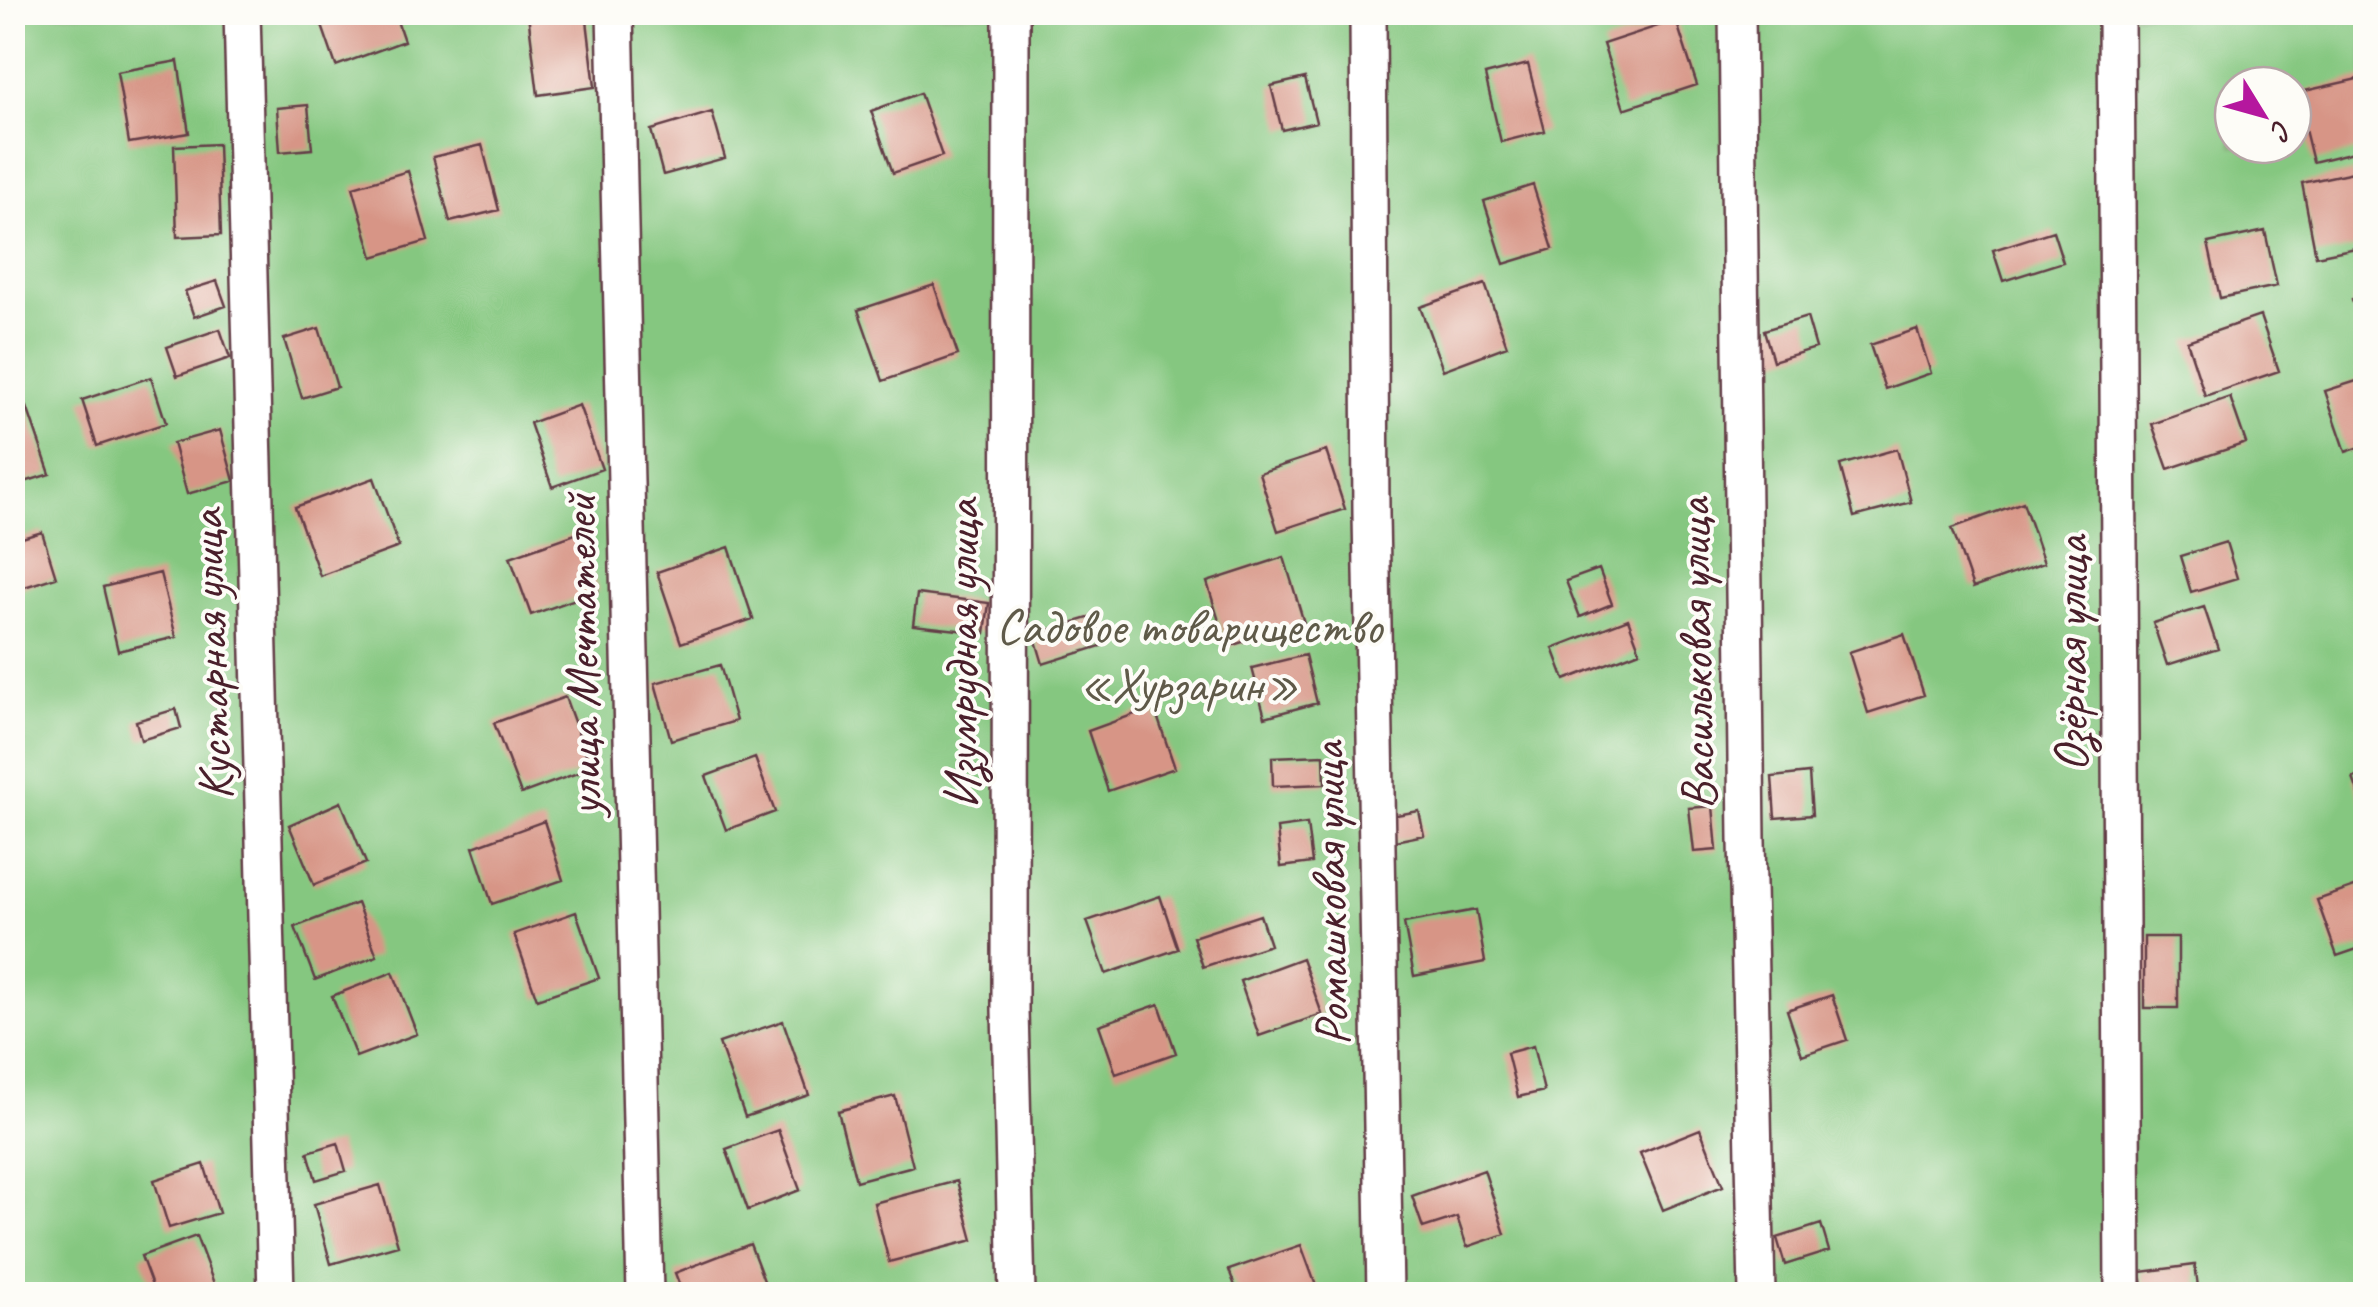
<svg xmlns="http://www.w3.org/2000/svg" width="2378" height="1307" viewBox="0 0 2378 1307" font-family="Caveat,sans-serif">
	<rect width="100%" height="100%" fill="#fdfcf7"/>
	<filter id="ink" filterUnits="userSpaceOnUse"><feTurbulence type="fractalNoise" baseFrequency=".01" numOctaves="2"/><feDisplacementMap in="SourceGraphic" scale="20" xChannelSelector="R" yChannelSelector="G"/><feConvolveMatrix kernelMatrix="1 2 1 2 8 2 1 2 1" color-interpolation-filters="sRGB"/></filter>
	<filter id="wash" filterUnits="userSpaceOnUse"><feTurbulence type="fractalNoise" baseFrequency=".0048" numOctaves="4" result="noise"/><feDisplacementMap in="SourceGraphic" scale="40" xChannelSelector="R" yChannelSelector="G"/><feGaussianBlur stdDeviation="2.25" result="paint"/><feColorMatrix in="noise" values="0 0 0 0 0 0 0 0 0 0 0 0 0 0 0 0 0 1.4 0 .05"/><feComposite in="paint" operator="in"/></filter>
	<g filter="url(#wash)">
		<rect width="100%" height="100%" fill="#f6efdc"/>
		<path fill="#85c780" stroke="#687356" stroke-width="2.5" fill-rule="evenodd" d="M13,13H2365V1294H13ZM2233,85H2293V145H2233Z"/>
		<g id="blocks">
			<path fill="#d79586" d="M332,12H394L404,41L336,66L319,17Z
				M543,12H586L595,87L538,95L528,14Z
				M1676,20L1697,85L1624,109L1603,44Z
				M178,61L189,133L129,143L117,72Z
				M1528,64L1545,131L1501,142L1485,75Z
				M2366,77V149L2313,162L2296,93Z
				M1305,78L1316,122L1282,130L1271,86Z
				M920,93L942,156L893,173L871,111Z
				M308,105L312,149L280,152L277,108Z
				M712,112L725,158L663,175L651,130Z
				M218,144L221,235L177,237L174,146Z
				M482,145L499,210L450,222L433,157Z
				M408,171L428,241L373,257L353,187Z
				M2353,172L2366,246L2316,256L2302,183Z
				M1533,185L1553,249L1504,264L1484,201Z
				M2053,231L2063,262L2003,281L1993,250Z
				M2265,231L2277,286L2220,298L2208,243Z
				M217,281L226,306L194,317L185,291Z
				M1485,284L1507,346L1443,370L1420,307Z
				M934,285L958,355L883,381L858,310Z
				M2366,295V344H2364L2352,299Z
				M2260,316L2279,371L2205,396L2187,341Z
				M1807,317L1816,348L1773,361L1764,330Z
				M319,328L337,387L302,398L284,339Z
				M220,329L230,358L177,376L167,347Z
				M1917,329L1931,373L1885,389L1870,345Z
				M151,377L166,423L97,446L82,400Z
				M2366,378V445L2346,452L2325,391Z
				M2230,397L2246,443L2168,469L2152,424Z
				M579,405L602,469L552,487L530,423Z
				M27,407L50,474L12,486V412Z
				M220,430L234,481L187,494L173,443Z
				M1897,449L1911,502L1854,517L1840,465Z
				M1326,451L1345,509L1278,531L1259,473Z
				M374,478L399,547L320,576L295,507Z
				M2023,502L2044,563L1973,588L1952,528Z
				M42,532L56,577L12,591V541Z
				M578,533L598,591L531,615L510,557Z
				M2226,542L2237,578L2191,592L2180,556Z
				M729,547L753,619L681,643L657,572Z
				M1284,557L1304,623L1227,647L1207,582Z
				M1599,569L1612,604L1580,617L1566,581Z
				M160,573L176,637L118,651L103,587Z
				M917,594L989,603L985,633L913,625Z
				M2204,607L2218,649L2167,665L2153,623Z
				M1095,616L1104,645L1043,664L1034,634Z
				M1628,619L1640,651L1565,680L1553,648Z
				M1904,634L1924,695L1868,713L1849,652Z
				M1305,655L1317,703L1265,717L1252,668Z
				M720,665L736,721L671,740L655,683Z
				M565,697L591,768L521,794L494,723Z
				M1154,707L1175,768L1108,791L1088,731Z
				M176,709L181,728L141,740L136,721Z
				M1324,755L1325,784L1273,786L1272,757Z
				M755,758L775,812L726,830L706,776Z
				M1809,773L1812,815L1775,818L1772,777Z
				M2366,774V811H2365L2353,778Z
				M341,802L366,863L314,885L289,825Z
				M1713,806L1717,850L1694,852L1689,808Z
				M1419,811L1424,835L1395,841L1391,816Z
				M544,821L563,880L492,904L473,847Z
				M1307,824L1312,863L1281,867L1277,828Z
				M2366,883V946L2337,956L2317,900Z
				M1160,896L1178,949L1106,974L1087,921Z
				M357,903L377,956L315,980L295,927Z
				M1476,910L1485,962L1414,976L1404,923Z
				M576,912L599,978L537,999L514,934Z
				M1260,915L1270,945L1203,967L1193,937Z
				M2144,937H2178V1008H2144Z
				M1302,958L1322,1014L1259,1036L1240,981Z
				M393,972L417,1034L356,1057L332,996Z
				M1832,995L1847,1040L1802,1055L1787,1010Z
				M1159,1004L1176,1053L1116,1074L1099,1025Z
				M783,1021L809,1095L745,1117L719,1043Z
				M1533,1046L1544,1091L1518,1097L1507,1053Z
				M895,1096L913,1166L856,1181L838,1111Z
				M1700,1129L1723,1186L1663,1210L1640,1153Z
				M778,1130L800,1190L748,1210L726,1149Z
				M338,1143L346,1171L316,1180L308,1152Z
				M204,1164L219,1213L169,1228L154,1180Z
				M1484,1170L1505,1234L1467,1247L1457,1217L1423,1228L1412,1196Z
				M957,1181L973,1240L889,1262L874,1203Z
				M380,1185L398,1245L331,1264L314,1204Z
				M1821,1224L1829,1251L1785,1265L1777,1238Z
				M196,1236L218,1294H155L141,1256Z
				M750,1244L769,1294H683L675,1273Z
				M1301,1245L1319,1294H1238L1229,1270Z
				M2195,1265L2199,1294H2144L2141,1272Z"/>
		</g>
	</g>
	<g filter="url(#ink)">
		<use href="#blocks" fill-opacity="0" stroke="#643e46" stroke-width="2.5"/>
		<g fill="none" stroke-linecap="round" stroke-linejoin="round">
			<g stroke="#643e46" stroke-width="40">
				<path id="minor" d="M242,12L276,1294
					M615,12L645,1294
					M1011,12L1010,1010L1017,1294
					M1368,12L1371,514L1385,1294
					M1737,12L1747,840L1757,1294
					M2116,12L2123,1294"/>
			</g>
			<use href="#minor" stroke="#fff" stroke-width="35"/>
		</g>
	</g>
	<g text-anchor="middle" stroke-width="8" stroke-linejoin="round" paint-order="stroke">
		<g font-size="50" fill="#5f5a49" stroke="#fdfcf7">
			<text x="1189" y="643">Садовое товарищество<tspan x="1189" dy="58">«Хурзарин»</tspan></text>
		</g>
		<g font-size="50" fill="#4a1f2b" stroke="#fdfcf7">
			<text transform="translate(960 654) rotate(-90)" y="18">Изумрудная улица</text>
			<text transform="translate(1694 654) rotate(-91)" y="18">Васильковая улица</text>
			<text transform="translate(2069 654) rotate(-90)" y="18">Озёрная улица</text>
			<text transform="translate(209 655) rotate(-92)" y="18">Кустарная улица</text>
			<text transform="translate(580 655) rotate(-91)" y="18">улица Мечтателей</text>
			<text transform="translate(1328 894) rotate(-91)" y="18">Ромашковая улица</text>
		</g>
	</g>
	<rect width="2378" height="1307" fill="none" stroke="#fdfcf7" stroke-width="50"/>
	<g transform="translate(2263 115) rotate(127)"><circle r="48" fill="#fdfcf7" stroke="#b5a4a5" stroke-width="2.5"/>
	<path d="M0-8L18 38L0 25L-18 38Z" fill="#b5179e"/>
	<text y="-15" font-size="28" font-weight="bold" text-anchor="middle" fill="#4a1f2b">С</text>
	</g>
</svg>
